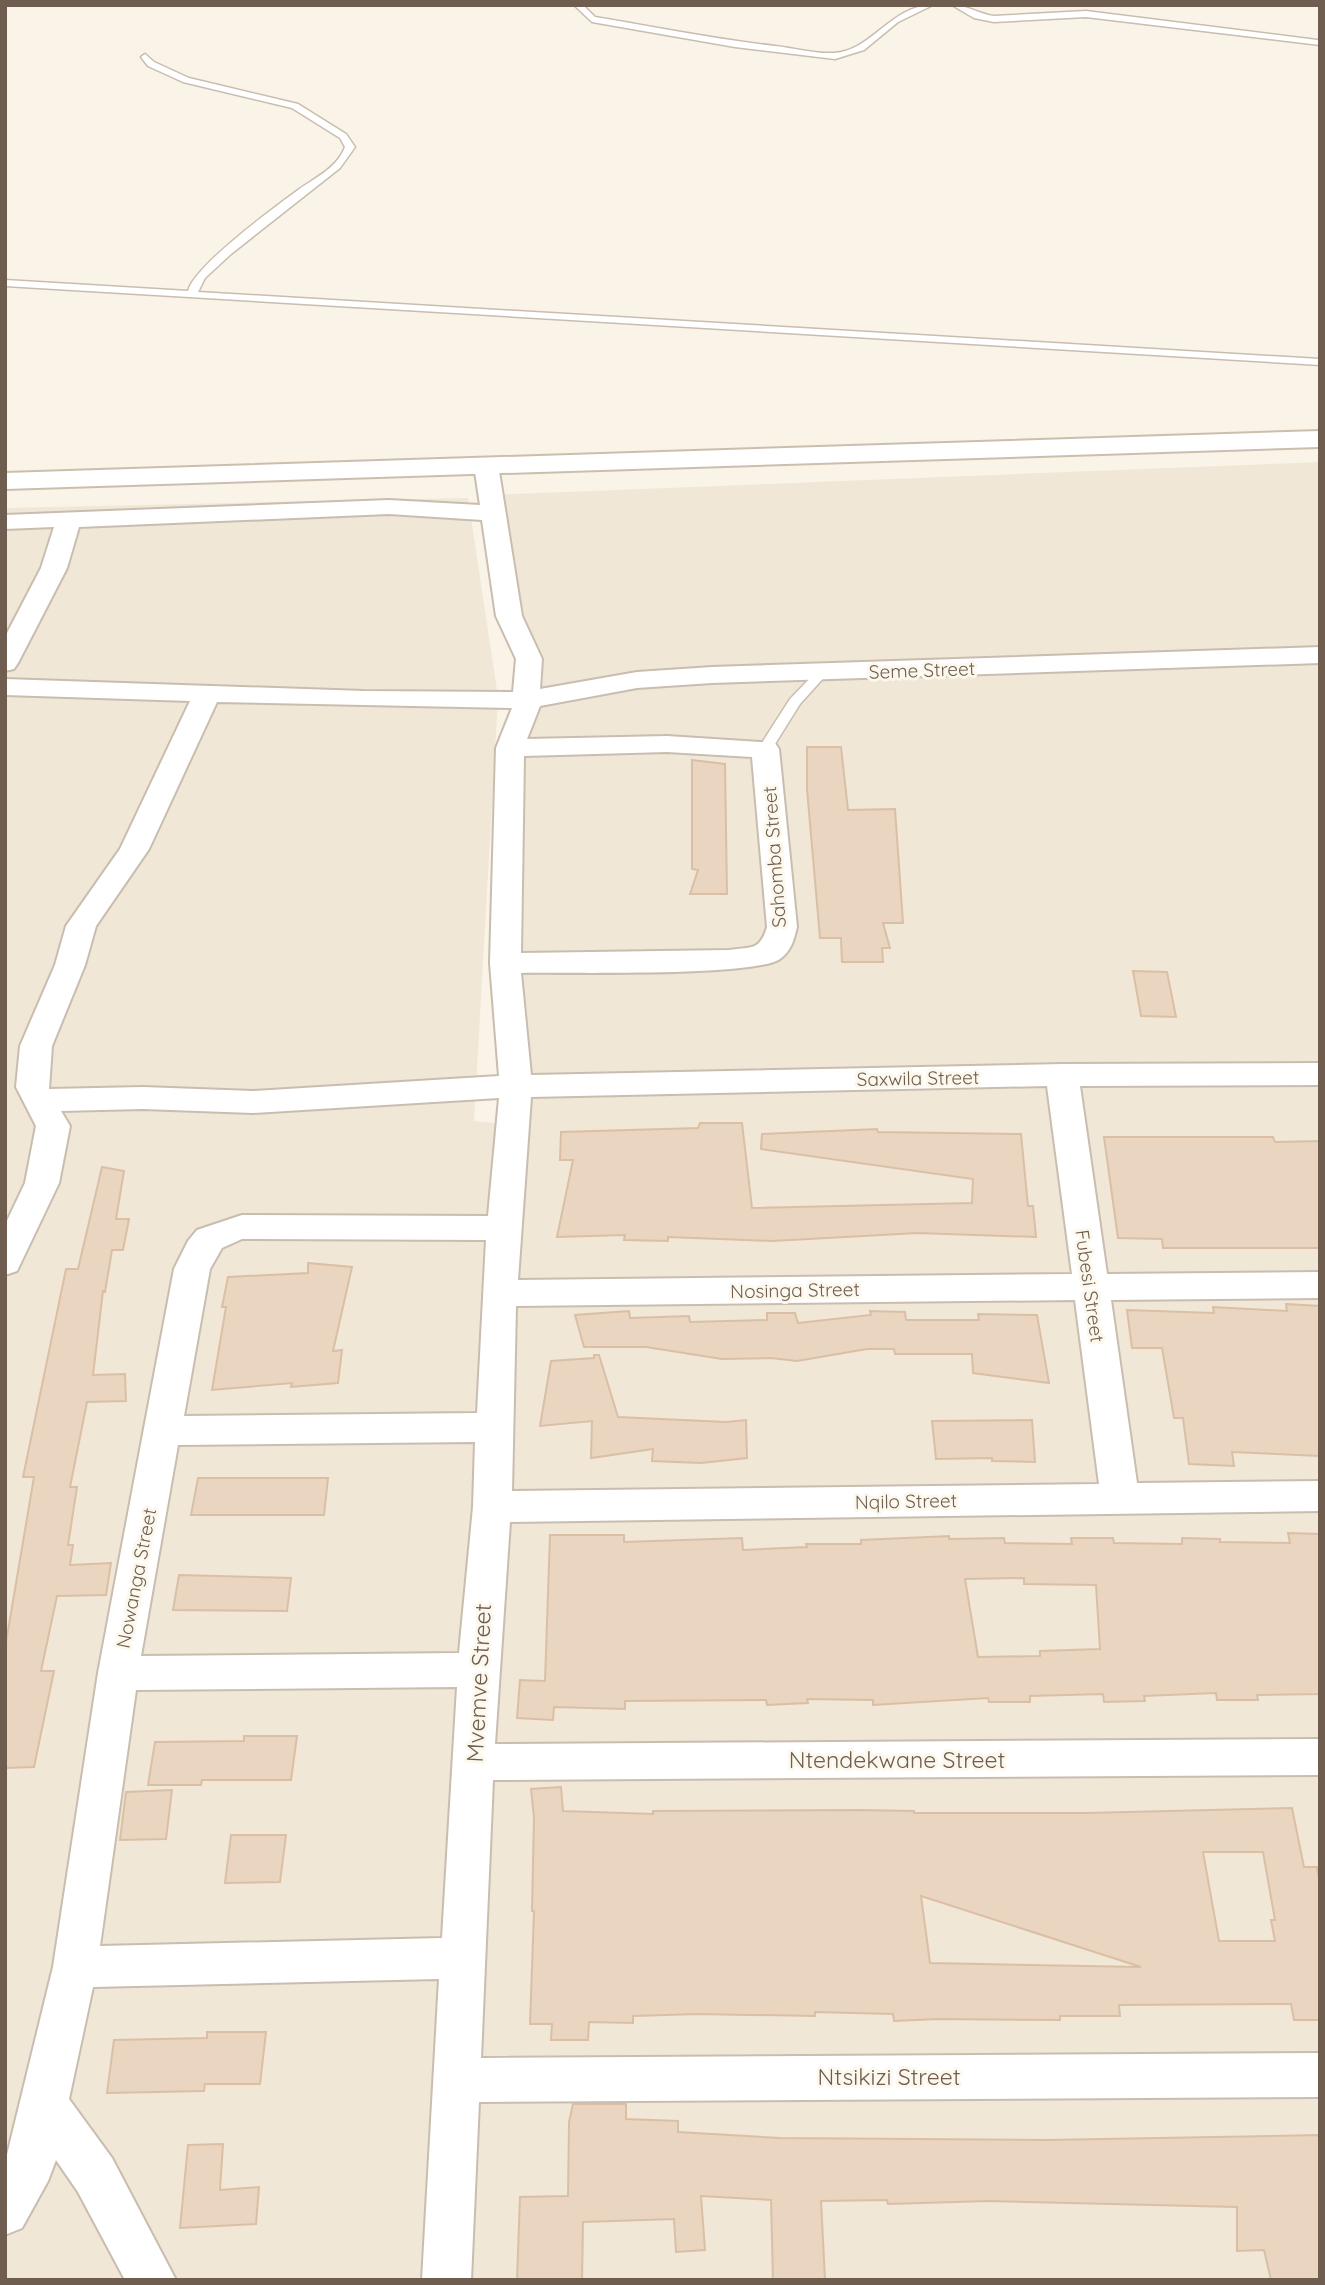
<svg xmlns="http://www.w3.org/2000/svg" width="1325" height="2285" viewBox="0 0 1325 2285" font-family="Quicksand,sans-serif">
	<rect width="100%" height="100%" fill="#f9f4e7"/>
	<path fill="#f0e7d6" d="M1320,462V2280H5V508L468,498L498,697L474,1121L513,1125L526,700L491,495Z"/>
	<path fill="#e9d5c0" stroke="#dbbfa5" stroke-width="2" fill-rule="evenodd" d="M807,747H841L848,810L895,809L903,923H883L890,948H882L883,962H842L841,938H820L807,789Z
		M692,760L725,764L727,894H690L698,870L692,869Z
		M1133,971L1167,972L1176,1017L1141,1016Z
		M700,1123H742L752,1208L972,1203L973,1179L761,1149L762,1134L877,1129L878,1132L1021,1134L1028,1206H1033L1036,1237L918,1233L772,1241L668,1237V1241L624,1240L625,1235L557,1237L573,1160H560L561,1132L698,1128Z
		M1104,1137H1273L1275,1142L1320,1141V1248H1163L1162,1239L1118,1238Z
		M102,1167L124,1171L116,1219H129L123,1250H112L105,1292L103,1291L93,1375L125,1374L126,1401L87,1402L70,1487H77L68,1545H73L70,1565L111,1563L106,1595L57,1596L41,1671H54L34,1767L5,1768V1648L34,1477H23L66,1269H78Z
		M308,1263L352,1267L333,1351L342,1350L338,1383L291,1387L292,1383L212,1390L226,1307H222L228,1277L308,1273Z
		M1286,1304L1320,1306V1456L1232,1452L1234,1466L1189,1464L1183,1418H1174L1162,1348H1132L1127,1310L1214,1313L1213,1307L1287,1311Z
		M629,1311L630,1318L689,1316L690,1322L767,1320V1313H795L798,1323L871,1315L870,1311L905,1312L906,1320H979L978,1314L1037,1315L1049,1383L973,1373L972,1354H895L894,1349H867L797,1361L771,1358L722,1359L646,1347H584L575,1315Z
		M594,1355H599L618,1417L726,1422L746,1420L747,1458L701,1463L652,1461L653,1449L591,1458L592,1421L540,1426L551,1361L594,1358Z
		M1032,1420L1035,1462L992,1461V1458L936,1459L932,1421Z
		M198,1478H328L324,1515H191Z
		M1288,1533L1320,1534V1694L1257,1695L1258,1700H1217L1216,1693L1144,1696L1145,1701L1104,1702L1103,1694L1030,1696V1702H989L988,1698L873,1705V1700L807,1699L808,1703L767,1705L766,1700L625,1701V1709L554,1707L553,1720L517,1718L520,1680L545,1681L550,1535H624V1542L742,1538L743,1550L807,1547L806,1544H861V1540L949,1536V1539L1004,1538L1005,1543L1072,1544L1071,1538H1113L1114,1543L1182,1544V1538L1220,1539V1542L1290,1543ZM1024,1578V1584L1096,1585L1100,1649L1040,1651V1656L978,1657L965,1579Z
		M179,1575L291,1578L287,1611L173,1610Z
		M244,1736H297L291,1780H202L201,1785H148L155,1742L244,1741Z
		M561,1787L563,1811L653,1814V1811L859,1810L914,1811V1813H1086L1292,1808L1304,1867H1317L1320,1883V2020H1294L1291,2004L1119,2005L1120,2016H1060V2020L938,2019L894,2021L893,2014L815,2012V2016L698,2014L633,2016V2023L589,2022L588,2040H551L552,2024H530L534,1911H532L534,1818L531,1789ZM1203,1852H1263L1275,1920H1271L1275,1941H1219ZM921,1896L1141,1967L930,1963Z
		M172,1790L166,1839L120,1840L126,1792Z
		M231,1835H286L280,1882L225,1883Z
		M207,2032H266L260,2084H205L204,2091L107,2093L114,2040L207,2038Z
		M573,2104H626V2119L678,2121V2132L780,2138L1046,2140L1320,2135V2280H1271L1264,2250L1237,2251V2207L989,2201L888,2204L887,2200L821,2201L825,2279L773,2280L771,2200L701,2196L705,2250L676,2252L674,2219L583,2222L582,2280H517L520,2197L568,2196L569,2122Z
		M223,2144L220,2190L259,2187L256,2224L180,2228L188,2145Z"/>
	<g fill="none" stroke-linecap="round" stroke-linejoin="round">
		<g stroke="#c9bdaf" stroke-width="3">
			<path id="service" d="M574,5H583L595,17C655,27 715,39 775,46C794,48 815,54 834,53C872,51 891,5 933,5L898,22L864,50L835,59L735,47L592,22Z
				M952,5C967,5 979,14 994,16L1086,11L1317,40L1320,41V45L1086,17L994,22L974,18Z
				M145,54L154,62L189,78L298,104L346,134L355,147L340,168L231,254L205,278L198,292L1320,359V365L5,286V280L188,291C194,266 275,207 298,190C316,177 337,168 345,147L340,138L292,108L183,82L148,66L141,57Z
				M821,670L827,674L800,704L770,752H760L758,749L790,699L817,671Z"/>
		</g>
		<g stroke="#c9bdaf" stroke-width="4">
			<path id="minor" d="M486,458L494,460L498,465L522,616L542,659L540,689L637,672L712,667L1320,647V663L712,683L637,688L540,706L527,739L667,736L775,743L779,749L797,927C794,940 791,951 780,959C754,977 564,972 521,973L531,1075L1062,1064L1320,1063V1085L1080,1086L1107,1274L1320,1272V1298L1111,1300L1137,1483L1320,1481V1511L510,1522L495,1744L1320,1739V1775L493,1780L481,2058L1320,2053V2097L479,2102L471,2280H422L439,1979L93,1987L69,2099L112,2158L176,2280H125L78,2192L56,2160L48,2181L22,2228L5,2235V2163L53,1967L98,1673L174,1269L188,1241L197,1230L242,1215L488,1216L499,1098L253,1113L143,1109L61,1111L70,1126L59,1183L17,1271L5,1275V1225L25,1183L36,1126L16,1087L20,1046L55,965L66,926L120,849L190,701L5,695V679L364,691L513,692L516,659L496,616L482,520L389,514L79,527L67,568L18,663L14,669L5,671V637L41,568L54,527L5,529V515L389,500L480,505L474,465L478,460ZM217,702L512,708L496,748L490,963L499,1076L253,1091L143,1087L49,1089L52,1046L85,965L96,926L149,849ZM667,752L752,757L767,927C760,951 751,947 729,950L521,953L524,756ZM1047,1086L1072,1274L518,1280L531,1097ZM242,1239L486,1240L477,1413L184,1416L210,1269L222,1248ZM1075,1300L1099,1484L512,1491L516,1306ZM475,1442L473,1507L459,1653L141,1656L178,1445ZM457,1687L442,1938L100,1946L136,1690Z"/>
		</g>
		<g stroke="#ccbead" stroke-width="4">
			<path id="secondary" d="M1320,431V447L5,489V473Z"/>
		</g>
		<use href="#service" fill="#fff" fill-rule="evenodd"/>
		<use href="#minor" fill="#fff" fill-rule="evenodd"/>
		<use href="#secondary" fill="#fff" fill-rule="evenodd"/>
	</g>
	<g text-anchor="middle" stroke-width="6" stroke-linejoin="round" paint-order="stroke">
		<g font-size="19" fill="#6f5e4f" stroke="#fcf8ed">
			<text transform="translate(922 670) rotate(-2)" y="7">Seme Street</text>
			<text transform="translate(774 857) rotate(-94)" y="7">Sahomba Street</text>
			<text transform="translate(918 1078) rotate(-1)" y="7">Saxwila Street</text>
			<text transform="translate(1090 1286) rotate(82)" y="7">Fubesi Street</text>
			<text transform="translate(795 1290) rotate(-1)" y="7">Nosinga Street</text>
			<text transform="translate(906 1501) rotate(-1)" y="7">Nqilo Street</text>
			<text transform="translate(136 1578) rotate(-79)" y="7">Nowanga Street</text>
		</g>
		<g font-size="23" fill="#6f5e4f" stroke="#fcf8ed">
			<text transform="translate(479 1683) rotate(-87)" y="8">Mvemve Street</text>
			<text x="897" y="1768">Ntendekwane Street</text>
			<text x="889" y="2085">Ntsikizi Street</text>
		</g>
	</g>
	<rect width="1325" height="2285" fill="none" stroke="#6f5e4f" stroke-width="14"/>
</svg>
